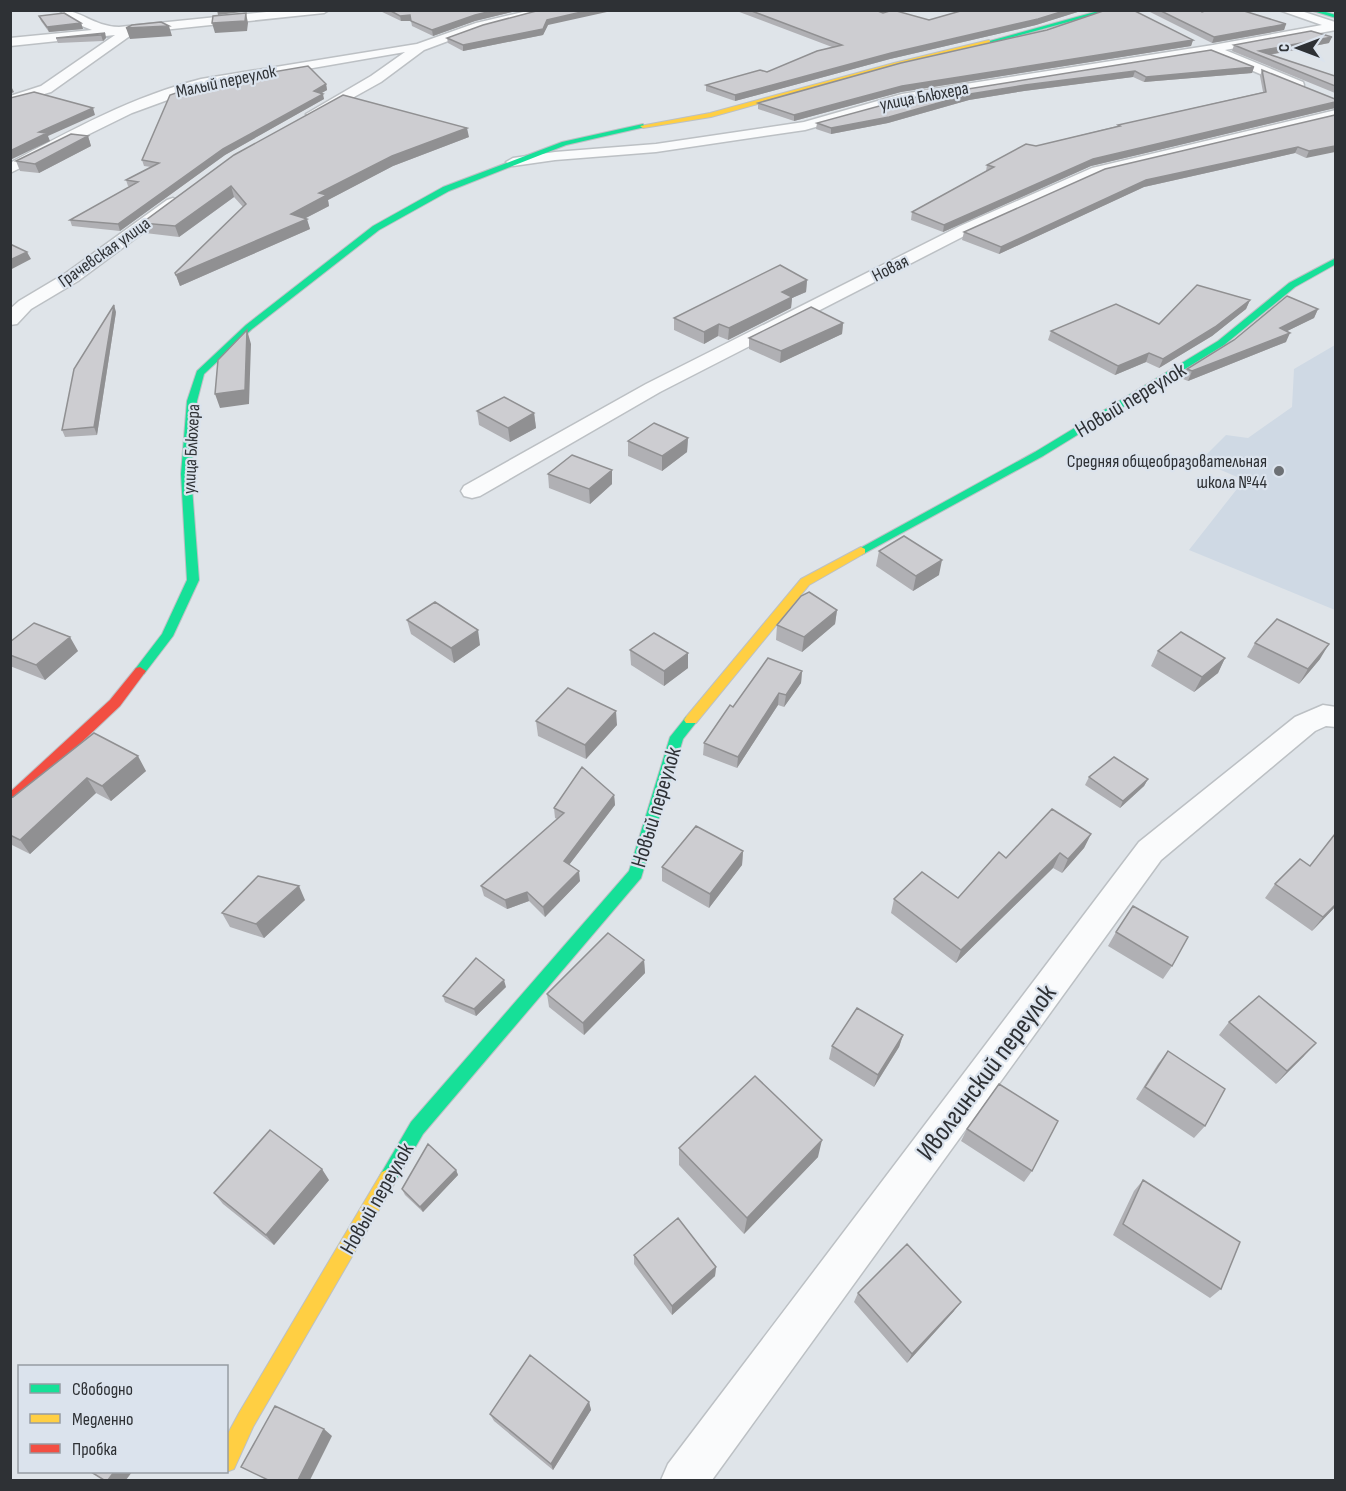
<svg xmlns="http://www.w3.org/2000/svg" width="1346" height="1491" viewBox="0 0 1346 1491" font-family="'Sofia Sans Condensed',sans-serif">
	<rect width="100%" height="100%" fill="#dfe4e9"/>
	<path fill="#cfd9e4" d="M1335,345V610L1189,550L1244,480L1200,461L1226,435L1248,438L1292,407L1294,369Z"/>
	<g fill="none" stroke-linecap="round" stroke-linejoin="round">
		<g stroke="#bcc0c4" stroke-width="3">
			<path id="street" d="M59,10C82,10 92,26 119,27L286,10H329L324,13L134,33L51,92L10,104V96L41,86L115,35L10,46V38L92,30L77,24Z
				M532,10H555L483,28L424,50L381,82L318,117L313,118L306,114L371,76L405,52L203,87L132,113L10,173V163C71,130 134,96 201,79L417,44L476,23Z
				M1279,10H1298L1335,22L1336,30L1225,50L1303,82L1304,85L1303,88H1293L1211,53L904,102L805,130L656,152L555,160L513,166L506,162L513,158L555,152L656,144L804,122L902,94L1213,45L1322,25Z
				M1336,110V118L1102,174L972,232L660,392L480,496L472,498L464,496L461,491L464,486L646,384L960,226L1092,168Z
				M173,198L181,203L179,206L78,281L31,309L17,324L10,325V309L19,301L66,273L167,200Z
				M1323,705L1336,707V727L1326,726L1315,731L1161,860L712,1480H661L668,1464L1139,842L1295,717Z"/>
		</g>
		<g stroke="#bcc0c4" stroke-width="2">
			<path id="fast" d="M1102,10H1112L991,43L986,42Z
				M1319,10L1336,15V18L1310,10Z
				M643,124L645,127L566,145L449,191L379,230L252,329L204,374L197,401L191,474L199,580L173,636L144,674H136L134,671L136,668L162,634L187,580L181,474L187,401L197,371L246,325L373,226L443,187L562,142Z
				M1336,258V264L1295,287L1224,345L1043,456L865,553L861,555L855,551L1035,452L1218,341L1289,283Z
				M691,715L698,720L683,739L641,878L423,1134L394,1184L388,1187L382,1184L379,1178L382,1172L411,1122L629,871L670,737L686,717Z"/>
		</g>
		<g stroke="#bcc0c4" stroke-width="2">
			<path id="slow" d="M989,40L991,43L897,65L711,117L643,128L640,126L710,113L894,63Z
				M861,547L865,549V553L809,585L696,723H686L684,720L686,717L801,579Z
				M388,1169L394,1172L397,1178L394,1184L253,1427L234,1469L226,1472H225L226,1437L239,1413L382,1172Z"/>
		</g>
		<g stroke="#bcc0c4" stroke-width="2">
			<path id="jam" d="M140,667L146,671L120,706L15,805L10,806V792L110,700L136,668Z"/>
		</g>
		<use href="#street" fill="#fafbfc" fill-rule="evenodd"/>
		<use href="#fast" fill="#16e098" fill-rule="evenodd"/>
		<use href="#slow" fill="#ffcf43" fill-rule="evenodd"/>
		<use href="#jam" fill="#f24e42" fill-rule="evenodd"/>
	</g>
	<path fill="#b0b0b4" d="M378,10H520L475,21L433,36L412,26L411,21H401Z
		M734,10H875L883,13L929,20L964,10H1084L1036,25L890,59L735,101L706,91V85L767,72L832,47Z
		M1146,10H1199L1286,24L1284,30L1212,43Z
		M39,16L81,23L83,29L49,32L41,21Z
		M548,25L543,35L463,51L448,43L447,38Z
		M1047,30L1193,40L1191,46L901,92L794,121L758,109V103Z
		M105,33L106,38L103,41L58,43L56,38Z
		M1329,43L1270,55L1335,76V93L1232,51L1234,45Z
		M1211,50L1254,67L1252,73L1144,82L1133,77L1024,91L969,100L888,123L831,134L816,129L817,123Z
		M1262,70L1335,108L1091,166L943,232L911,220L912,212L986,171L987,165L1036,146L1117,126L1118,125L1263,92L1260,76Z
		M326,84L327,90L321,93L324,99L225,155L120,231L72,226L70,220L130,187L128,186L126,180L151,167L144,166L142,160Z
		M1335,115L1306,158L1295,153L1144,187L999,254L962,240L964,232Z
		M88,136L91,146L39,173L20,171L16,161Z
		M469,137L393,166L328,200L329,206L306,218L310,229L180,286L175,273L243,207L234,197L179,237L145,233L142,223L234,155Z
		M807,280L806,292L792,298L791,308L728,340L718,336L704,344L674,330V318Z
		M1250,300L1246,309L1212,336L1159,368L1146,362L1115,375L1048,340L1051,331L1159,324Z
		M1318,309L1314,318L1287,331L1286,342L1188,381L1183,379L1187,369Z
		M116,312L97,435L65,437L62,430Z
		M843,323L842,334L780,363L749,349V338Z
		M477,411L534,413L536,428L510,442L479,425Z
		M688,438L687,452L662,471L628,456V441Z
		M612,470V484L590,504L549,488L548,474Z
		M879,551L939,575L913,591L876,566Z
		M837,610L835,624L802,652L776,640L777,625Z
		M407,620L480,645L454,663L411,634Z
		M10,642L78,651L45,680L10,666Z
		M1255,643L1320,659L1299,684L1247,657Z
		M630,650L688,668L664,686L631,665Z
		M1158,651L1225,658L1218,673L1194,692L1151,666Z
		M802,671L801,683L784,707L778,705L737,768L703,755L704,743L733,707Z
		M536,721L617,725L586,759L538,736Z
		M94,733L146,771L111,801L96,793L30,854L10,844V798L13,797Z
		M1089,777L1148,779L1144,786L1120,808L1085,785Z
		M614,795L615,805L569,865L580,881L545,917L529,901L507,909L484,896L481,886L557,819L555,818L554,808Z
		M1091,834L1084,848L1062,873L1053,868L956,963L891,913L894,899L958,898L1006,858Z
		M743,851L742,865L709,908L662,881V867Z
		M1275,884L1335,907L1312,931L1265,898Z
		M305,900L264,938L230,927L222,913Z
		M1116,932L1172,966L1163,979L1108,946Z
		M644,960L645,973L584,1035L549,1007L547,994Z
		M506,987L476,1016L445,1002L443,996Z
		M1229,1022L1304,1056L1276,1084L1219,1035Z
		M903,1035L899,1047L874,1087L829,1059L832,1046Z
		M1168,1051L1205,1126L1194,1138L1136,1099L1158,1064Z
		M967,1129L1032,1171L1024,1182L961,1141Z
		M679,1148L818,1157L744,1234L679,1165Z
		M456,1170L458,1175L423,1212L405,1195L402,1189Z
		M329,1180L274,1245L223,1204L214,1193Z
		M1143,1180L1221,1289L1210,1298L1113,1235L1134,1191Z
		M634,1255L716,1267L715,1276L672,1315L634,1264Z
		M858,1293L954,1311L907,1363L854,1302Z
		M589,1402L591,1410L553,1470L494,1421L490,1414Z"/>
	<path fill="#909092" d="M217,10H250V11L218,15Z
		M496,10H520L475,21L433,36L432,30L475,15Z
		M590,10H616L548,25L543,35L463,51V45L547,20Z
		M1067,10H1084L1036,25L890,59L735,101V95L891,53Z
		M246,13L248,23L247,31L215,33L212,23Z
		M410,15L411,21H401L400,16Z
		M81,23L83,29L49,32L47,27Z
		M1286,24L1284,30L1212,43L1214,37Z
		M169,26L172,36L130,39L126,28Z
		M105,33L106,38L103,41L101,35Z
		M1332,37L1329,43L1263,56L1259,51Z
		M1193,40L1191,46L901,92L794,121V115L902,86Z
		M1254,67L1252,73L1144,82L1146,77Z
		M1135,71L1133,77L1024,91L969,100L888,123L831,134V128L970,94L1025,85Z
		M326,84L327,90L315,97L314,91Z
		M10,86H11L14,92L10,94Z
		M323,94L324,99L225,155L120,231L118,224L223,149Z
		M1335,102V108L1091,166L943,232L944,225L1093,159Z
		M93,108L95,115L48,136L50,141L10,160V151L39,132Z
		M467,128L469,137L393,166L328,200L329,206L296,223L307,219L310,229L180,286L176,275L291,214L319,193L392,156Z
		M88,136L91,146L39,173L35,164Z
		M1335,146V152L1306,158L1309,151Z
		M1298,147L1295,153L1144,187L999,254L1001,247L1146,180Z
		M231,186L234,197L179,237L175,226Z
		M27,252L31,259L10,270V260Z
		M807,280L806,292L792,298L791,308L728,340L729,328L782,292Z
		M1250,300L1246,309L1212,336L1159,368L1163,359Z
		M114,305L116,312L97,435L94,427Z
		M1318,309L1314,318L1275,337L1280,328Z
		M843,323L842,334L780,363L781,351Z
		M719,324L718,336L704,344V332Z
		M247,330L251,344L249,404L220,408L215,394Z
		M1290,333L1286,342L1188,381L1192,371Z
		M1149,353L1146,362L1115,375L1118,366Z
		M534,413L536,428L510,442L508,428Z
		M688,438L687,452L662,471V456Z
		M612,470V484L590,504L589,489Z
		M942,560L939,575L913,591L916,576Z
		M837,610L835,624L802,652L804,637Z
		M478,630L480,645L454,663L451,648Z
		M70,637L78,651L45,680L36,665Z
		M1329,644L1320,659L1299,684L1308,669Z
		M688,653V668L664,686V671Z
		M1225,658L1218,673L1194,692L1202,677Z
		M802,671L801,683L784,707L786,695Z
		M779,693L778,705L737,768L738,757Z
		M616,711L617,725L586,759L585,745Z
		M138,756L146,771L111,801L102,786Z
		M87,778L96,793L30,854L20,840Z
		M1148,779L1144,786L1120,808L1123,801Z
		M614,795L615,805L565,870L564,861Z
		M1091,834L1084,848L1062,873L1068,859Z
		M743,851L742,865L709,908L710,894Z
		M1060,853L1053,868L956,963L961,950Z
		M579,871L580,881L545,917L543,907Z
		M299,886L305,900L264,938L256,924Z
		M527,892L529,901L507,909L505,900Z
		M1335,905V907L1312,931L1323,917Z
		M644,960L645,973L584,1035L583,1023Z
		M504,980L506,987L476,1016L474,1009Z
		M903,1035L899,1047L874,1087L878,1075Z
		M1316,1043L1304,1056L1276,1084L1287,1071Z
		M822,1140L818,1157L744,1234L747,1218Z
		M322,1169L329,1180L274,1245L266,1235Z
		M456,1170L458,1175L423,1212L420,1207Z
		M716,1267L715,1276L672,1315V1306Z
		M961,1302L954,1311L907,1363L912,1354Z
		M589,1402L591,1410L553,1470L551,1464Z
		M324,1429L332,1436L310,1480H298Z
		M114,1472H132L126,1480H108Z"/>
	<path fill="#cdcdd1" stroke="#909092" stroke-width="1.5" d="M389,10H496L475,15L432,30L411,21L410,15L400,16Z
		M540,10H590L547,20L543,29L463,45L447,38L483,25Z
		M749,10H875L883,13L893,10L929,20L964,10H1067L1038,19L891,53L735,95L706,85L760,70L767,72L817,51L842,45Z
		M1106,10H1133L1193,40L902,86L794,115L758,103L901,63L1047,30Z
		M1159,10H1199L1202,12L1208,10H1241L1286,24L1214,37Z
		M64,13L81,23L47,27L39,16Z
		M246,13L245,21L212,23L213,16Z
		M161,22L169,26L126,28L132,25Z
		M1311,31L1332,37L1259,51L1335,76V86L1234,45Z
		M105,33L101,35L56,38Z
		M1211,50L1254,67L1146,77L1135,71L1025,85L970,94L889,117L831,128L817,123L905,99Z
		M308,66L326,84L314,91L323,94L223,149L118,224L70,220L138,182L126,180L159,163L142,160L170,95L202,84Z
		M1262,70L1335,99V102L1093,159L944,225L912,212L994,167L987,165L1026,144L1036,146L1120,126L1118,125L1266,92Z
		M34,92L93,108L39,132L47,133L10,151V98Z
		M343,95L467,128L392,156L319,193L327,195L291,214L307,219L176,275L175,273L246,204L231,186L175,226L142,223L234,155Z
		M1335,115V146L1309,151L1298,147L1146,180L1001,247L964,232L1105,169Z
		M71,134L88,136L35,164L16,161Z
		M10,244L27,252L10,260Z
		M780,265L807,280L782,292L792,297L729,328L719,324L704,332L674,318Z
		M1197,285L1250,300L1215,327L1163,359L1149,353L1118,366L1051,331L1116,304L1159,324Z
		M1287,296L1318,309L1280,328L1290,333L1192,371L1187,369L1234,340Z
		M114,305L94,427L62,430L74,369Z
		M811,307L843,323L781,351L749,338Z
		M247,330L245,390L215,394L218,360Z
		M504,397L534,413L508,428L477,411Z
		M654,423L688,438L662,456L628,441Z
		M572,455L612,470L589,489L548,474Z
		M904,536L942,560L916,576L879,551Z
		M809,592L837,610L804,637L777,625L801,596Z
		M435,602L478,630L451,648L407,620Z
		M1277,619L1329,644L1308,669L1255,643Z
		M34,623L70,637L36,665L10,655V642Z
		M1181,632L1225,658L1202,677L1158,651Z
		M654,633L688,653L664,671L630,650Z
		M768,658L802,671L786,695L779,693L738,757L704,743L730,705L733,707Z
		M568,688L616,711L585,745L536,721Z
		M94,733L138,756L102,786L87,778L20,840L10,835V798L13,797Z
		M1114,757L1148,779L1123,801L1089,777Z
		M582,767L614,795L564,861L579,871L543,907L527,892L505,900L481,886L564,813L554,808Z
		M1052,809L1091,834L1068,859L1060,853L961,950L894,899L922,872L958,898L999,852L1006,858Z
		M696,826L743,851L710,894L662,867Z
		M1335,834V905L1323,917L1275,884L1300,859L1310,866Z
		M258,876L299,886L256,924L222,913Z
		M1133,906L1188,937L1172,966L1116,932Z
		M608,933L644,960L583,1023L547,994Z
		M476,958L504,980L474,1009L443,996Z
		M1259,996L1316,1043L1287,1071L1229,1022Z
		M857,1008L903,1035L878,1075L832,1046Z
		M1168,1051L1225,1089L1205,1126L1145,1087Z
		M755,1076L822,1140L747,1218L679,1148Z
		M999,1084L1058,1121L1032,1171L967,1129Z
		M270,1130L322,1169L266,1235L214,1193Z
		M428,1144L456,1170L420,1207L402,1189Z
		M1143,1180L1240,1242L1221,1289L1123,1224Z
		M678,1218L716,1267L672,1306L634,1255Z
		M907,1244L961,1302L912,1354L858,1293Z
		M530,1355L589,1402L551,1464L490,1414Z
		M275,1406L324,1429L298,1480H268L241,1467Z
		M91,1472H114L108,1480H104Z"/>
	<circle fill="#6c7074" stroke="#dbe3ed" stroke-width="2" cx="1279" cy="471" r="6"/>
	<g text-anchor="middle" stroke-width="4.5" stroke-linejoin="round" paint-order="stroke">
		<g font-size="18" fill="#2e3135" stroke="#dbe3ed">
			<text transform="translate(226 81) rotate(-12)" y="6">Малый переулок</text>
			<text transform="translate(924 96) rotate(-11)" y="6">улица Блюхера</text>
			<text transform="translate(104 252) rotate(-35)" y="6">Грачевская улица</text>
			<text transform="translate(890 268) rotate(-27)" y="6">Новая</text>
			<text transform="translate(191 449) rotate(-87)" y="6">улица Блюхера</text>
		</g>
		<g font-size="18" fill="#2e3135" stroke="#dbe3ed" text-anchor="end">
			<text x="1267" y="467">Средняя общеобразовательная<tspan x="1267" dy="21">школа №44</tspan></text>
		</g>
		<g font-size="22" fill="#2e3135" stroke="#dbe3ed">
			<text transform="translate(1130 399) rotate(-31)" y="8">Новый переулок</text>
			<text transform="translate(655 807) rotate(-73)" y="8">Новый переулок</text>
			<text transform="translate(376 1198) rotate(-60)" y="8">Новый переулок</text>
		</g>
		<g font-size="27" fill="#2e3135" stroke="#dbe3ed">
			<text transform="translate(986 1072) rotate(-53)" y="9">Иволгинский переулок</text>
		</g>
	</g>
	<rect width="1346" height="1491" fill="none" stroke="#2e3135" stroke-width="24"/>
	<rect x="18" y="1365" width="210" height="108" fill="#dbe3ed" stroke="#969ca3" stroke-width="1.5"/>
	<rect x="30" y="1384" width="30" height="9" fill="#16e098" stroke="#969ca3" stroke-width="1.5"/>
	<text x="72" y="1395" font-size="18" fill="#2e3135">Свободно</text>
	<rect x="30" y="1414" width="30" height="9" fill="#ffcf43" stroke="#969ca3" stroke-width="1.5"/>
	<text x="72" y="1425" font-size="18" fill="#2e3135">Медленно</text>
	<rect x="30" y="1444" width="30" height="9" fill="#f24e42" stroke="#969ca3" stroke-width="1.5"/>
	<text x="72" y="1455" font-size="18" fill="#2e3135">Пробка</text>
	<g transform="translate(1298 48) rotate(270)" stroke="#dbe3ed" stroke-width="4.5" paint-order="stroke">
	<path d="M0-4.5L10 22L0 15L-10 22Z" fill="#2e3135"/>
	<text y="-9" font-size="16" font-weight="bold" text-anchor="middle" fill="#2e3135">С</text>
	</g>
</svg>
